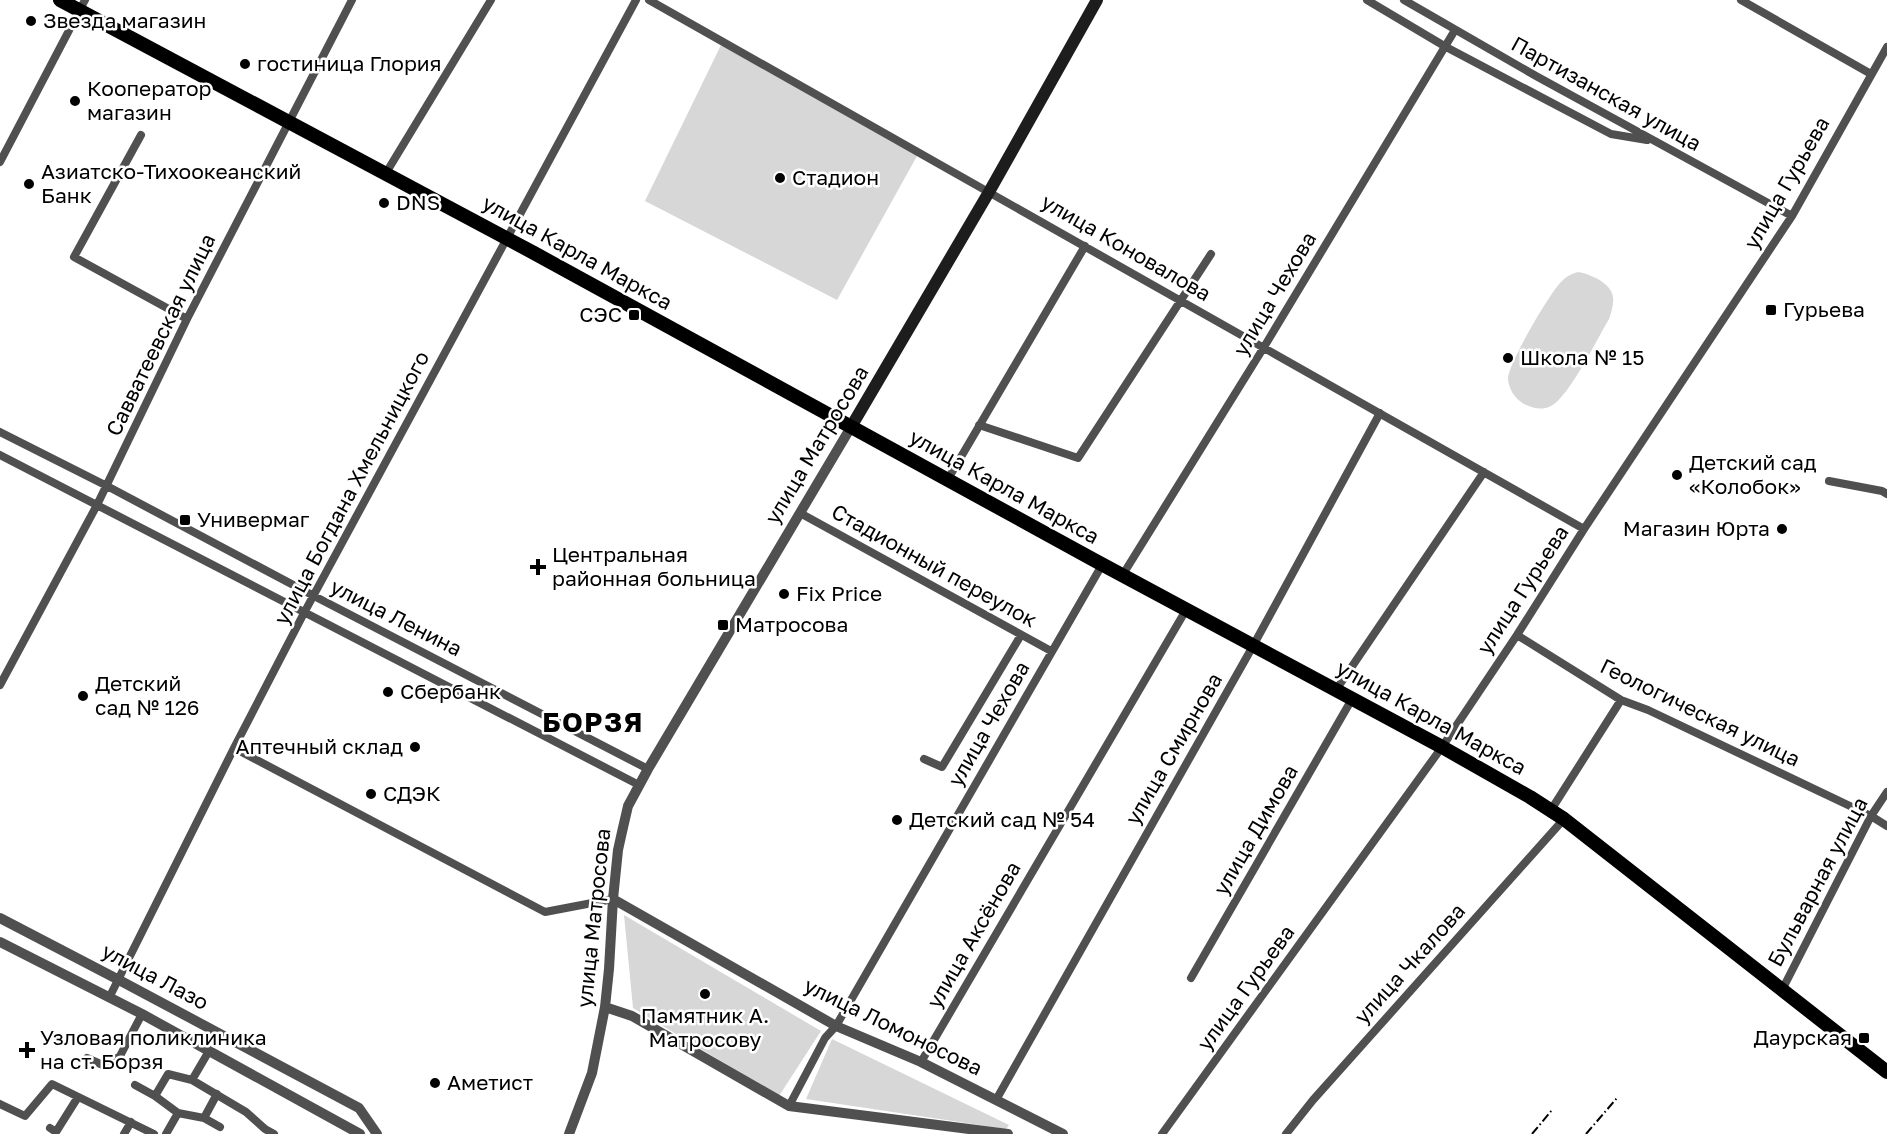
<svg xmlns="http://www.w3.org/2000/svg" width="1887" height="1134" viewBox="0 0 1887 1134" font-family="'Golos Text',sans-serif">
	<rect width="100%" height="100%" fill="#fff"/>
	<path fill="#d7d7d7" d="M721,45L917,156L837,300L645,201Z
		M1578,272C1585,273 1589,275 1596,278C1616,289 1616,299 1609,319C1597,339 1569,397 1551,406C1541,411 1533,408 1524,404C1515,399 1508,388 1508,378C1509,363 1550,292 1562,281C1567,276 1571,274 1578,272Z
		M624,915L821,1031L779,1096L633,1008Z
		M832,1039L1009,1125L1006,1129L806,1099Z"/>
	<g fill="none" stroke-linecap="round" stroke-linejoin="round">
		<path stroke="#505050" stroke-width="8" d="M649,0L1584,529
			M1367,0L1446,47L1611,134L1647,140
			M1404,0L1536,76L1792,216
			M1741,0L1871,74
			M141,135L74,257L187,319
			M0,162L85,0
			M386,173L491,0
			M979,425L1078,458L1211,254
			M0,432L107,486L314,596L648,769
			M0,455L639,785
			M948,479L1085,246
			M1829,481L1882,491L1887,494
			M800,513L1051,651
			M1122,576L1264,347L1455,30
			M1517,635L1621,700L1648,710L1871,816L1887,826
			M0,685L97,505L187,319L352,0
			M1336,690L1484,472
			M234,748L545,912L613,899
			M924,759L942,767L1021,635
			M1551,810L1621,700
			M1191,978L1352,699
			M1782,990L1871,816L1887,792
			M109,998L234,748L304,613L636,0
			M209,1051L192,1080L246,1112L265,1129L274,1134
			M87,1058L105,1066L120,1056L142,1014
			M921,1062L1186,610
			M135,1085L155,1096L178,1113L166,1134
			M217,1094L204,1118L220,1127
			M155,1096L168,1074L192,1080
			M996,1100L1253,646L1380,413
			M0,1104L25,1116L52,1084L154,1134
			M789,1106L825,1038L836,1026L1102,565
			M178,1113L204,1118
			M50,1128L56,1132L78,1097
			M124,1134L131,1122
			M1162,1134L1442,747L1517,635L1584,529L1792,216L1887,47
			M1286,1134L1313,1100L1564,819"/>
		<path stroke="#505050" stroke-width="10" d="M613,899L836,1026L921,1062L1063,1134
			M0,918L119,980L359,1108L377,1134
			M0,942L142,1014L360,1134
			M605,1007L632,1016L789,1106L1008,1134
			M569,1134L592,1073L605,1007L609,969L613,899L618,850L622,832L628,806L648,769L851,427"/>
		<path stroke="#1d1d1d" stroke-width="12" d="M851,427L989,192L1097,0"/>
		<path stroke="#000" stroke-width="14" d="M60,0L534,253L1094,560L1442,747L1530,797L1564,819L1887,1072"/>
		<path stroke="#000" stroke-width="2" stroke-dasharray="9 3 1.5 3" stroke-linecap="butt" d="M1532,1134L1552,1110
			M1586,1134L1617,1098"/>
	</g>
	<g fill="#000" stroke="#fff" stroke-width="2">
		<circle cx="31" cy="21" r="6"/>
		<circle cx="245" cy="64" r="6"/>
		<circle cx="75" cy="101" r="6"/>
		<circle cx="780" cy="178" r="6"/>
		<circle cx="29" cy="184" r="6"/>
		<circle cx="384" cy="203" r="6"/>
		<rect x="1765" y="304" width="12" height="12" rx="3"/>
		<rect x="628" y="309" width="12" height="12" rx="3"/>
		<circle cx="1508" cy="358" r="6"/>
		<circle cx="1677" cy="475" r="6"/>
		<rect x="179" y="514" width="12" height="12" rx="3"/>
		<circle cx="1782" cy="529" r="6"/>
		<path d="M535 558h6v6h6v6h-6v6h-6v-6h-6v-6h6z"/>
		<circle cx="784" cy="594" r="6"/>
		<rect x="717" y="619" width="12" height="12" rx="3"/>
		<circle cx="388" cy="692" r="6"/>
		<circle cx="83" cy="696" r="6"/>
		<circle cx="415" cy="747" r="6"/>
		<circle cx="371" cy="794" r="6"/>
		<circle cx="897" cy="820" r="6"/>
		<circle cx="705" cy="994" r="6"/>
		<rect x="1858" y="1032" width="12" height="12" rx="3"/>
		<path d="M24 1041h6v6h6v6h-6v6h-6v-6h-6v-6h6z"/>
		<circle cx="435" cy="1083" r="6"/>
	</g>
	<g text-anchor="middle" stroke-width="5" stroke-linejoin="round" paint-order="stroke">
		<g font-size="21" fill="#000" stroke="#fff" text-anchor="start">
			<text x="43" y="28">Звезда магазин</text>
			<text x="257" y="71">гостиница Глория</text>
			<text x="87" y="96">Кооператор<tspan x="87" dy="24">магазин</tspan></text>
			<text x="41" y="179">Азиатско-Тихоокеанский<tspan x="41" dy="24">Банк</tspan></text>
			<text x="792" y="185">Стадион</text>
			<text x="396" y="210">DNS</text>
			<text x="1783" y="317">Гурьева</text>
			<text x="622" y="322" text-anchor="end">СЭС</text>
			<text x="1520" y="365">Школа № 15</text>
			<text x="1689" y="470">Детский сад<tspan x="1689" dy="24">«Колобок»</tspan></text>
			<text x="197" y="527">Универмаг</text>
			<text x="1770" y="536" text-anchor="end">Магазин Юрта</text>
			<text x="552" y="562">Центральная<tspan x="552" dy="24">районная больница</tspan></text>
			<text x="796" y="601">Fix Price</text>
			<text x="735" y="632">Матросова</text>
			<text x="95" y="691">Детский<tspan x="95" dy="24">сад № 126</tspan></text>
			<text x="400" y="699">Сбербанк</text>
			<text x="403" y="754" text-anchor="end">Аптечный склад</text>
			<text x="383" y="801">СДЭК</text>
			<text x="909" y="827">Детский сад № 54</text>
			<text x="705" y="1023" text-anchor="middle">Памятник А.<tspan x="705" dy="24">Матросову</tspan></text>
			<text x="40" y="1045">Узловая поликлиника<tspan x="40" dy="24">на ст. Борзя</tspan></text>
			<text x="1852" y="1045" text-anchor="end">Даурская</text>
			<text x="447" y="1090">Аметист</text>
		</g>
		<g font-size="21" fill="#000" stroke="#fff">
			<text transform="translate(1606 94) rotate(29)" y="7">Партизанская улица</text>
			<text transform="translate(1787 183) rotate(-60)" y="7">улица Гурьева</text>
			<text transform="translate(1126 248) rotate(30)" y="7">улица Коновалова</text>
			<text transform="translate(577 253) rotate(29)" y="7">улица Карла Маркса</text>
			<text transform="translate(1275 294) rotate(-59)" y="7">улица Чехова</text>
			<text transform="translate(161 335) rotate(-64)" y="7">Савватеевская улица</text>
			<text transform="translate(817 445) rotate(-59)" y="7">улица Матросова</text>
			<text transform="translate(1004 487) rotate(29)" y="7">улица Карла Маркса</text>
			<text transform="translate(352 488) rotate(-62)" y="7">улица Богдана Хмельницкого</text>
			<text transform="translate(934 566) rotate(29)" y="7">Стадионный переулок</text>
			<text transform="translate(1523 590) rotate(-57)" y="7">улица Гурьева</text>
			<text transform="translate(396 618) rotate(27)" y="7">улица Ленина</text>
			<text transform="translate(1700 713) rotate(26)" y="7">Геологическая улица</text>
			<text transform="translate(1431 718) rotate(29)" y="7">улица Карла Маркса</text>
			<text transform="translate(989 724) rotate(-60)" y="7">улица Чехова</text>
			<text transform="translate(1174 749) rotate(-60)" y="7">улица Смирнова</text>
			<text transform="translate(1256 830) rotate(-60)" y="7">улица Димова</text>
			<text transform="translate(1818 882) rotate(-62)" y="7">Бульварная улица</text>
			<text transform="translate(594 918) rotate(-84)" y="7">улица Матросова</text>
			<text transform="translate(974 935) rotate(-60)" y="7">улица Аксёнова</text>
			<text transform="translate(1410 964) rotate(-48)" y="7">улица Чкалова</text>
			<text transform="translate(155 977) rotate(28)" y="7">улица Лазо</text>
			<text transform="translate(1246 988) rotate(-54)" y="7">улица Гурьева</text>
			<text transform="translate(893 1027) rotate(26)" y="7">улица Ломоносова</text>
		</g>
		<g font-size="27" font-weight="bold" letter-spacing="1.5" fill="#000" stroke="#fff">
			<text x="593" y="732">БОРЗЯ</text>
		</g>
	</g>
</svg>
